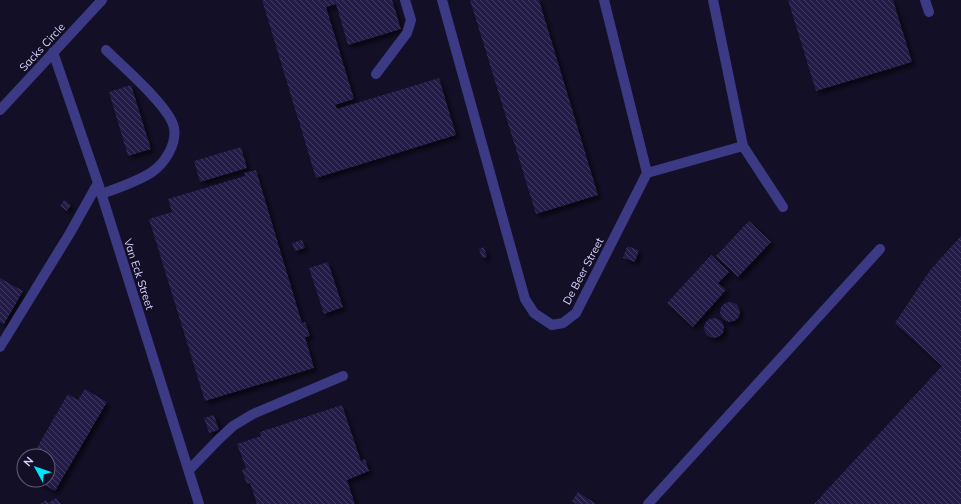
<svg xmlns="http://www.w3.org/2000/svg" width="961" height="504" viewBox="0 0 961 504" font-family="Mulish,sans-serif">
	<defs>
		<pattern id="building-back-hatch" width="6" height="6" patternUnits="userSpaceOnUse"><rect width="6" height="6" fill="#241b47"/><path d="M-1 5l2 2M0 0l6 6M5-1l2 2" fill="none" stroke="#433b63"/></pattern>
		<filter id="shadow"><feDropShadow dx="3.5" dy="3.5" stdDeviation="2" flood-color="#0009"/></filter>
	</defs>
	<rect width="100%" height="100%" fill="#130f26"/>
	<path fill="url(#building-back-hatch)" filter="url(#shadow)" d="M262,0H392L401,29L348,45L336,4L326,7L354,99L335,105L337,109L439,78L456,135L316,178Z
		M470,0H539L598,195L536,214Z
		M788,0H893L912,62L816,91Z
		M131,85L151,149L128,156L109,92Z
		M241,147L247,168L200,182L194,161Z
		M256,170L302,323L305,322L310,336L305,337L314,368L205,401L149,219L172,212L168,199L245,176L244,173Z
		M64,200L71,205L67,211L60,206Z
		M749,221L771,242L738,277L716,256Z
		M961,236V504H814L942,366L895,323L931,269Z
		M302,240L305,248L295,251L292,243Z
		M627,246L639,250L635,262L623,258Z
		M484,247L487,257L482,258L479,249Z
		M711,255L729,272L718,283L726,290L693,327L667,303Z
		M328,262L343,307L324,314L309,268Z
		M0,278L23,291L4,324L0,322Z
		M720 312a10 10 0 1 1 20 0a10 10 0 1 1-20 0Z
		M704 328a10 10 0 1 1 20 0a10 10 0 1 1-20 0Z
		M85,389L107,402L55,491L36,480H48V456H32L68,394L78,400Z
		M342,405L361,461L365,459L369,471L347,480L355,504H257L250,483L247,484L242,470L246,468L237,444L261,436L260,432Z
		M214,415L219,430L209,433L204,418Z
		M578,492L596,504H576L572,501Z
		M56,498L61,504H40L46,500L48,503Z"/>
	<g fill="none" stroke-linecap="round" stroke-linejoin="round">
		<path stroke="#3d3a85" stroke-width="10" d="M442,0L525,299L534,313L552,325L563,323L576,313L647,173L604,0
			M925,0L929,12
			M53,52L98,183L199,504
			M376,74L407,33L411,20L405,0
			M0,110L102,0
			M743,146L783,207
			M647,173L743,146L713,0
			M101,194C118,188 137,182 152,172C165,163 177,144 174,128C171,108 122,66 106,50
			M0,347L70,233L98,183
			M189,470L219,439L233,426L253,414L343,376
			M648,504L880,249"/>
	</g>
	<g text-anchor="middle" stroke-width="3" stroke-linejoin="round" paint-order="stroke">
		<g font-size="11" fill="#d9d4ff" stroke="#130f26">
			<text transform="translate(42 47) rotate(-47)" y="4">Sacks Circle</text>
			<text transform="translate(583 271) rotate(-62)" y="4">De Beer Street</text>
			<text transform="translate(139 274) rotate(72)" y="4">Van Eck Street</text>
		</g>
	</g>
	<g transform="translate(36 468) rotate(310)"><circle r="19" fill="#130f26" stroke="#625e7d"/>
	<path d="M0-3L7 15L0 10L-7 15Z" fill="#00e5ff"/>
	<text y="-6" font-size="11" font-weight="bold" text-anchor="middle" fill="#d9d4ff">N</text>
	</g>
</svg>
